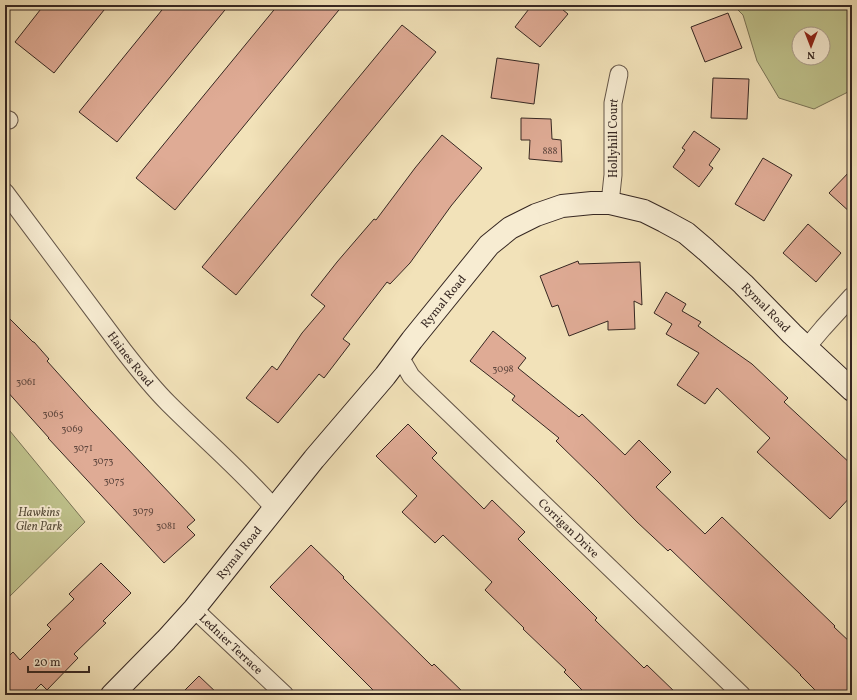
<svg xmlns="http://www.w3.org/2000/svg" width="857" height="700" viewBox="0 0 857 700" font-family="Vollkorn,serif">
	<rect width="100%" height="100%" fill="#f2e2b9"/>
	<filter id="stains"><feTurbulence type="fractalNoise" baseFrequency=".005" numOctaves="4"/><feColorMatrix values="0 0 0 0 .2 0 0 0 0 .09 0 0 0 0 .02 0 0 0 .5 -.17"/></filter>
	<radialGradient id="worn" r=".72"><stop offset=".6" stop-color="#630" stop-opacity="0"/><stop offset="1" stop-color="#630" stop-opacity=".3"/></radialGradient>
	<path fill="#bfc28c" stroke="#7a7457" fill-rule="evenodd" d="M733,5H852V90L814,109L779,98L757,61L743,15ZM799,34H823V58H799Z
		M5,425L85,522L5,601Z"/>
	<path fill="#dfab95" stroke="#362722" d="M44,5H108L54,73L15,42Z
		M166,5H229L117,142L79,112Z
		M278,5H343L175,210L136,178Z
		M532,5H557L568,14L540,47L515,27Z
		M728,13L742,48L705,62L691,27Z
		M402,25L436,52L236,295L202,267Z
		M497,58L539,64L534,104L491,98Z
		M713,78L749,79L747,119L711,118Z
		M521,118L551,119L552,139L561,140L562,162L529,159L530,140H521Z
		M694,131L720,149L709,165L713,168L699,187L673,167L685,150L682,148Z
		M442,135L482,168L451,206L410,263L390,284L387,282L343,339L350,344L324,378L319,374L278,423L246,398L272,366L277,370L302,333L325,306L311,295L337,262L374,219L376,220L415,168Z
		M763,158L792,175L764,221L735,204Z
		M852,169V214L829,193Z
		M808,224L841,253L816,282L783,253Z
		M578,261L579,264L640,262L642,305L634,301L635,329L608,330V321L569,336L558,305L552,307L540,276Z
		M666,292L686,304L682,311L701,322L698,326L752,364L788,398L784,402L852,465V495L830,519L757,452L770,438L717,388L705,404L677,385L699,353L666,334L672,324L654,313Z
		M5,314L33,342H34L49,359L47,361L91,410L195,520L187,527L195,535L164,563L48,438H49L5,389Z
		M493,331L526,358L518,368L579,417L582,414L625,455L639,440L671,472L656,487L705,534L722,517L835,626L834,627L852,644V687L844,695H820L800,675H801L670,549L668,551L637,522L598,482L556,441L559,438L512,400L515,396L470,361Z
		M408,424L437,453L432,458L484,509L492,500L525,532L518,539L597,618L595,620L644,668L647,665L678,695H587L564,672L566,670L523,629L524,628L485,590L492,582L443,535L435,543L402,512L417,496L376,456Z
		M311,545L344,577L343,578L432,666L434,664L466,695H378L270,587Z
		M101,563L131,593L103,621L106,623L74,654L78,658L47,690L41,684L30,695H5V660L13,652L20,660L51,629L47,625L74,599L69,594Z
		M199,676L219,695H180Z"/>
	<g fill="none" stroke-linecap="round" stroke-linejoin="round">
		<g stroke="#655648" stroke-width="19">
			<g id="street">
				<path d="M5,119L9,120"/>
				<path id="s1" d="M5,192L123,350C137,368 152,387 168,403C204,439 242,471 275,509"/>
				<path id="s2" d="M610,203L613,175V103L619,74"/>
				<path d="M807,347L823,328L852,296"/>
				<path id="s3" d="M400,357L411,376L422,387L742,695"/>
				<path id="s4" d="M194,609L285,695"/>
			</g>
		</g>
		<g stroke="#362722" stroke-width="24">
			<g id="secondary">
				<path id="s5" d="M112,695L166,640L194,609L314,459L385,376L412,340L489,245L510,228L536,215L562,206L592,203H610L644,211L664,221L686,233L706,250L743,284L792,334L852,390"/>
			</g>
		</g>
		<use href="#street" stroke="#f7ecd2" stroke-width="17"/>
		<use href="#secondary" stroke="#f7ecd2" stroke-width="22"/>
	</g>
	<g text-anchor="middle" stroke-width="4" stroke-linejoin="round" paint-order="stroke">
		<g font-size="10" fill="#60483f">
			<text x="550" y="154">888</text>
			<text x="503" y="372">3098</text>
			<text x="26" y="385">3061</text>
			<text x="53" y="417">3065</text>
			<text x="72" y="432">3069</text>
			<text x="83" y="451">3071</text>
			<text x="103" y="464">3073</text>
			<text x="114" y="484">3075</text>
			<text x="143" y="514">3079</text>
			<text x="166" y="529">3081</text>
		</g>
		<g font-size="12" fill="#362722" stroke="#f7ecd2">
			<text dy="4" stroke="none"><textPath href="#s2" startOffset="65">Hollyhill Court</textPath></text>
			<text dy="4" stroke="none"><textPath href="#s5" startOffset="515">Rymal Road</textPath></text>
			<text dy="4" stroke="none"><textPath href="#s5" startOffset="911">Rymal Road</textPath></text>
			<text dy="4" stroke="none"><textPath href="#s1" startOffset="209">Haines Road</textPath></text>
			<text dy="4" stroke="none"><textPath href="#s3" startOffset="241">Corrigan Drive</textPath></text>
			<text dy="4" stroke="none"><textPath href="#s5" startOffset="191">Rymal Road</textPath></text>
			<text dy="4" stroke="none"><textPath href="#s4" startOffset="51">Lednier Terrace</textPath></text>
		</g>
		<g font-size="12" font-style="italic" fill="#584e3c" stroke="#f7ecd2">
			<text x="39" y="516">Hawkins<tspan x="39" dy="14">Glen Park</tspan></text>
		</g>
	</g>
	<rect width="857" height="700" fill="none" stroke="#f2e2b9" stroke-width="20"/>
	<rect x="6" y="6" width="845" height="688" fill="none" stroke="#362722" stroke-width="2"/>
	<rect x="10" y="10" width="837" height="680" fill="none" stroke="#362722"/>
	<g transform="translate(811 46) rotate(180)"><circle r="19" fill="#f7ecd2" stroke="#aa9d8c"/>
	<path d="M0-3L7 15L0 10L-7 15Z" fill="#8f2418"/>
	<text y="-6" font-size="11" font-weight="bold" text-anchor="middle" fill="#362722">N</text>
	</g>
	<path d="M28 666v6h61v-6" fill="none" stroke="#362722" stroke-width="2"/>
	<text x="34" y="666" font-size="12" fill="#362722" stroke="#f7ecd2" stroke-width="3" paint-order="stroke">20 m</text>
	<rect width="100%" height="100%" filter="url(#stains)"/>
	<rect width="100%" height="100%" fill="url(#worn)"/>
</svg>
